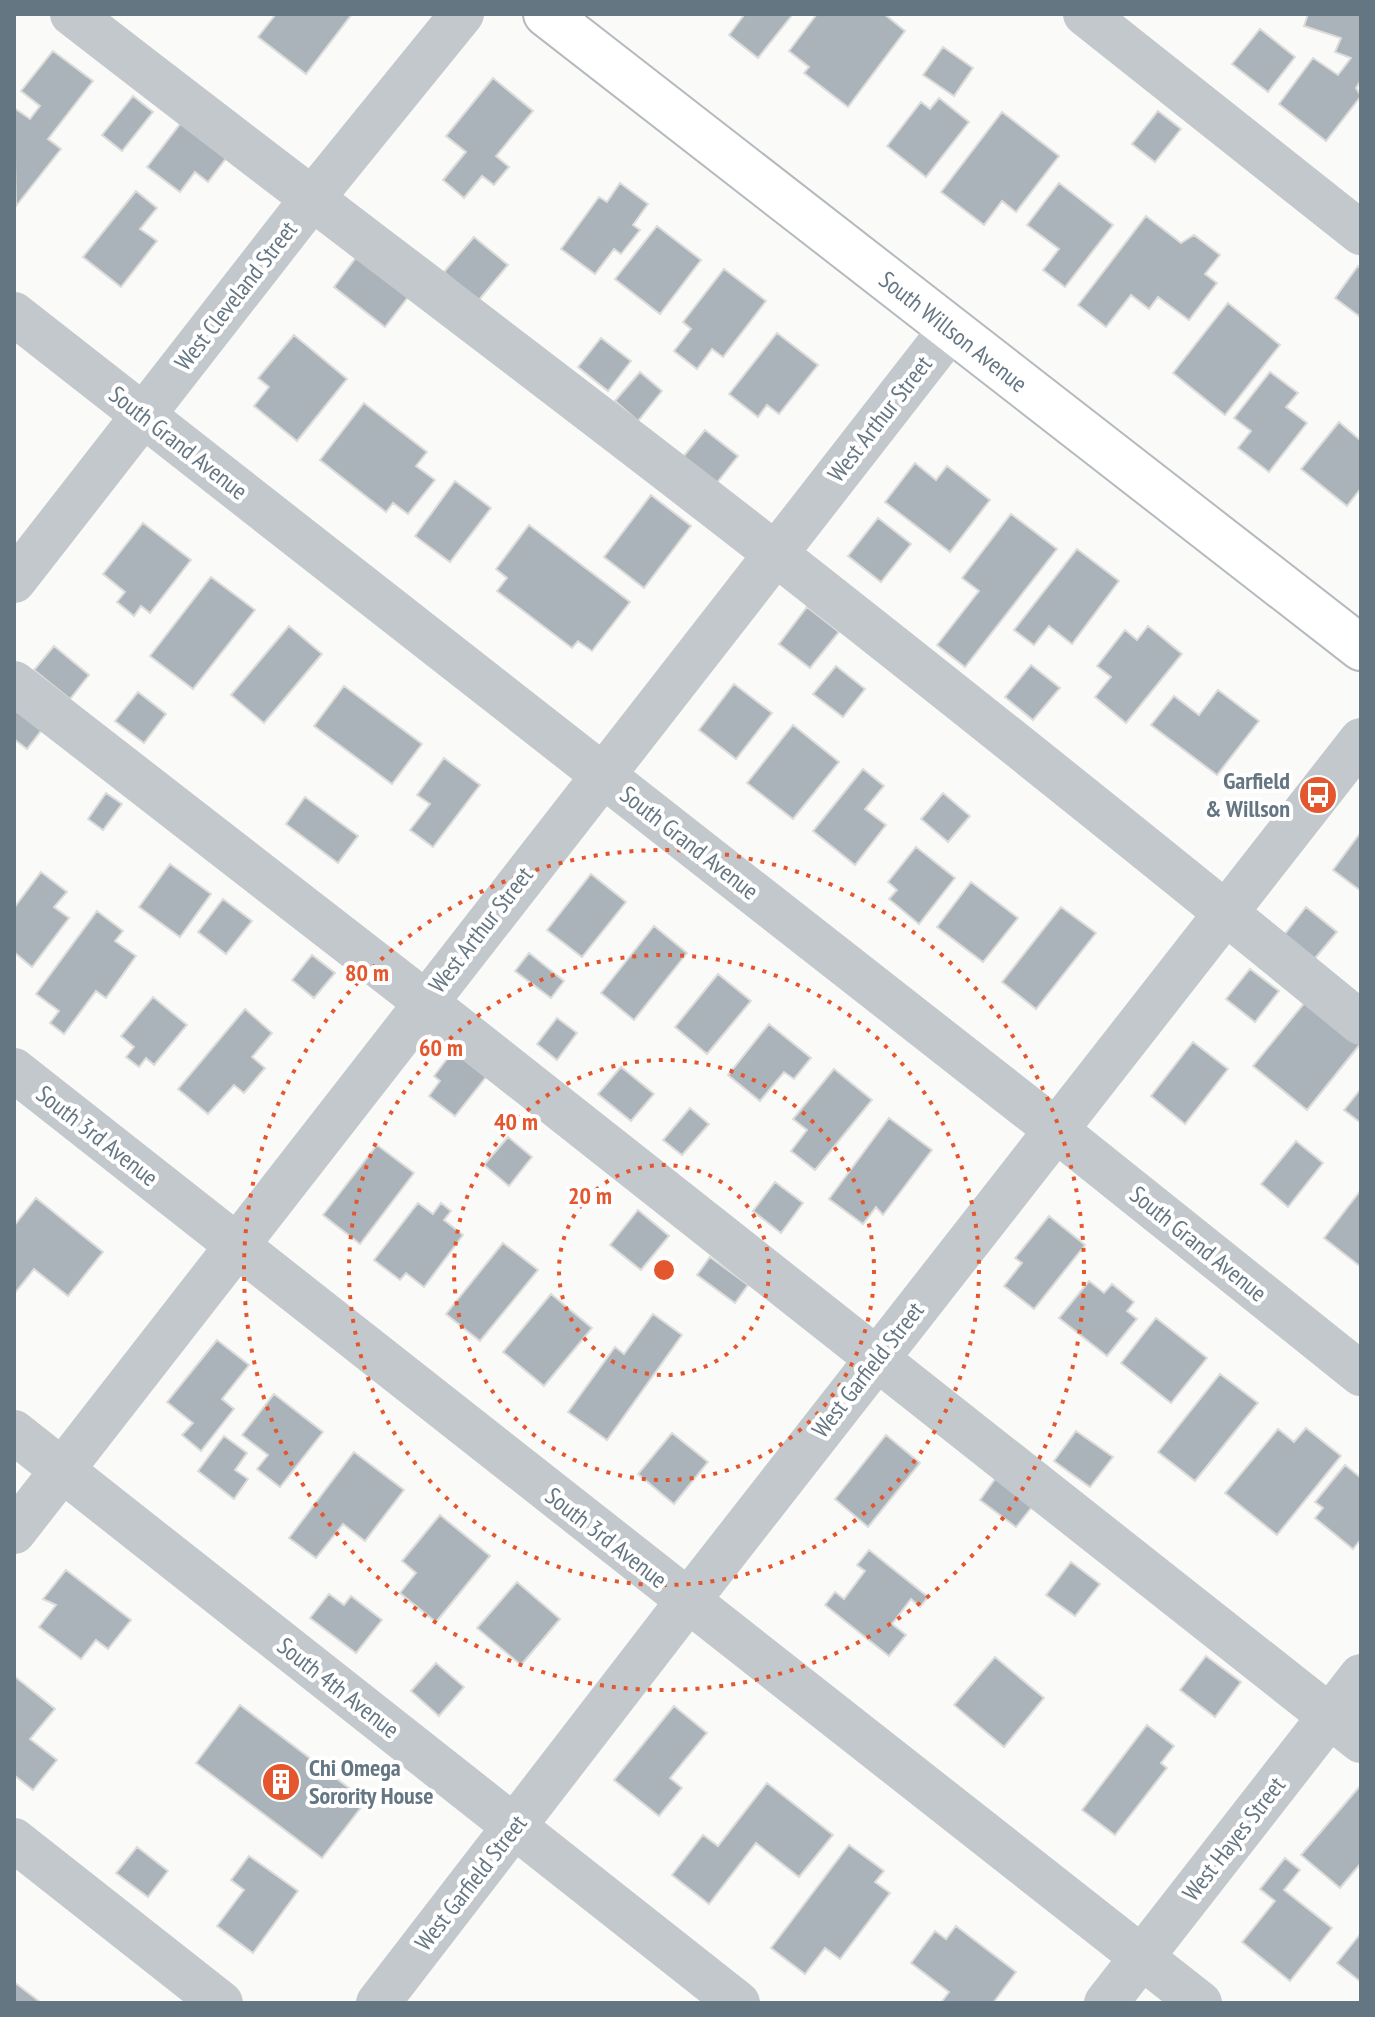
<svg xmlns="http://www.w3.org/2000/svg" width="1375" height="2017" viewBox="0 0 1375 2017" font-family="'PT Sans Narrow',sans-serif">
	<rect width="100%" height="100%" fill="#fafaf8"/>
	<path fill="#aab3b9" stroke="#dcdcda" stroke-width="2" d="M276,14H352L306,74L258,37Z
		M745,14H793L758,58L729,35Z
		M817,14H884L905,31L848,107L804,73L809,67L789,51Z
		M1308,14H1361V80L1356,88L1361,96L1326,141L1279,104L1313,58L1338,75L1351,58L1335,52L1341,38L1304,26Z
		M1260,29L1295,57L1268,92L1232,64Z
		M943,47L973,68L954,96L923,75Z
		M53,51L93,81L48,139L61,149L16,206L14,108L30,119L40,106L21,91Z
		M493,78L533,111L496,156L509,167L494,185L482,176L464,198L443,180L466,152L446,136Z
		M133,96L153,112L122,151L102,135Z
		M939,98L969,122L926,177L887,146L921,102L930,109Z
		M1158,111L1181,129L1155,162L1132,144Z
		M1002,112L1059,156L1016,212L1002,201L984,225L941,192Z
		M181,123L227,157L208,182L195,172L180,192L147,167Z
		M620,183L648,204L633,225L640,230L621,254L614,249L595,274L561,249L599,197L607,202Z
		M1059,183L1113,225L1065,287L1043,270L1059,249L1027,225Z
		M136,191L157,208L140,229L157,241L121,287L83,257Z
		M1146,216L1181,243L1194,235L1220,255L1205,274L1217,283L1189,320L1158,297L1149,309L1131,295L1106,327L1078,305Z
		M657,226L701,260L660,314L615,279Z
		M474,237L508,265L478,301L444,272Z
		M360,252L412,292L385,327L334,287Z
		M1358,266L1361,269V312L1359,316L1335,298Z
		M724,269L766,301L723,357L712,349L697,369L674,351L691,329L683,322Z
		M1228,303L1280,345L1225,415L1173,373Z
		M777,333L818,365L779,414L767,405L758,417L729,394Z
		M294,335L347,379L297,441L254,406L269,387L258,378Z
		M601,338L631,361L608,391L578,367Z
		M640,372L662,391L638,421L615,401Z
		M1270,372L1298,393L1286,407L1307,423L1269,472L1238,448L1251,431L1234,418Z
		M364,403L427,452L416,466L435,480L408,514L393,503L386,512L320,460Z
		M1339,422L1361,441V488L1347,506L1301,469Z
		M705,430L738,456L711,490L678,463Z
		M915,463L936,480L947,466L990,500L950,552L885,502Z
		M455,481L491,508L450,562L415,536Z
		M651,495L691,526L644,588L604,557Z
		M1011,514L1057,549L965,667L937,645L979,591L962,578Z
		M878,518L911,544L881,582L848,556Z
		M143,523L191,560L150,613L141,606L134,616L117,602L125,592L103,574Z
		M529,525L630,602L592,651L578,641L572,648L497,591L507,578L496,569Z
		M1077,549L1119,581L1072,644L1049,626L1034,645L1014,630Z
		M211,577L255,610L193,689L150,656Z
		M807,607L839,632L810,668L779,644Z
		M289,626L322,654L264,723L231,695Z
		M1148,626L1182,654L1126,723L1095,697L1111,677L1097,666L1125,630L1137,640Z
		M54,646L89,675L70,699L34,670Z
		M1031,665L1060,688L1033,720L1005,697Z
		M836,666L865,689L843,717L813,694Z
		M734,684L772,713L736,759L699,730Z
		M344,686L422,744L392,784L314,726Z
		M1218,690L1259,721L1217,775L1151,725L1174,696L1199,715Z
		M138,692L166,714L144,743L115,721Z
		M14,704L44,727L27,749L14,739Z
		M793,725L839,762L793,819L747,783Z
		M444,758L480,785L433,847L410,830L430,804L417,795Z
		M863,769L884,786L865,809L886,825L855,865L813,831Z
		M106,793L122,804L103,830L88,819Z
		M943,793L970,816L948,842L921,819Z
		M305,797L358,836L338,863L286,824Z
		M1361,832V891L1333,870Z
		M916,847L955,878L919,924L889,899L897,890L888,882Z
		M170,864L211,894L180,937L139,907Z
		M41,872L67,892L54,907L69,918L32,967L14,952V908Z
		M591,874L626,902L582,957L547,930Z
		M971,882L1018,918L983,962L937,927Z
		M223,899L252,921L226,954L198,932Z
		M1061,907L1096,933L1036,1009L1002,982Z
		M1306,907L1337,932L1311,963L1281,939Z
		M97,911L123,931L115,941L136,956L106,998L96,991L64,1034L50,1023L59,1011L36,994Z
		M654,926L687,953L634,1020L601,993Z
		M529,953L564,981L551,998L515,971Z
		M312,955L335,973L314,998L292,980Z
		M1250,969L1279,991L1255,1022L1226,999Z
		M718,974L751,1001L707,1054L675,1027Z
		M1311,995L1361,1043L1307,1110L1253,1066Z
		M153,997L187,1025L154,1065L146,1058L139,1067L126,1057L134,1047L121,1036Z
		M245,1009L272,1033L252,1057L265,1068L244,1093L234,1085L208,1114L178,1089Z
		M557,1018L577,1033L557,1060L537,1044Z
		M769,1024L811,1058L794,1079L784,1072L760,1101L728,1075Z
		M1193,1042L1228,1069L1185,1124L1151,1096Z
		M453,1051L486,1077L455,1116L429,1096L440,1081L434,1076Z
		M621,1067L654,1094L631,1121L598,1094Z
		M834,1069L872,1100L815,1170L791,1151L807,1130L793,1119Z
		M1360,1090L1361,1091V1123L1344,1110Z
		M690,1108L709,1124L682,1155L663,1140Z
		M889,1118L932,1150L883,1215L876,1207L863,1224L829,1199Z
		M508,1137L532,1157L509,1186L484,1165Z
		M1296,1141L1323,1163L1288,1207L1261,1184Z
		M377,1145L414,1173L360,1244L323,1215Z
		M775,1182L803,1203L781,1233L753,1211Z
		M1361,1190V1267L1324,1238Z
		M36,1198L103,1252L68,1296L34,1269L14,1294V1226Z
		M418,1203L433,1214L441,1203L451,1211L444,1220L463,1235L424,1287L406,1273L400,1280L374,1260Z
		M638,1210L669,1236L641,1270L610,1245Z
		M1049,1216L1085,1245L1034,1309L1004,1286L1022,1263L1015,1258Z
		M503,1243L538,1270L480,1341L446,1314Z
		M710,1257L748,1285L735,1303L697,1275Z
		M1089,1281L1104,1293L1112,1284L1134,1302L1127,1311L1137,1319L1107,1356L1059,1318Z
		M551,1294L592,1328L544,1386L503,1352Z
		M653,1314L682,1335L607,1440L568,1412L615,1347L624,1354Z
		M1156,1318L1207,1358L1171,1403L1121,1363Z
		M217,1340L249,1365L222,1399L234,1409L201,1451L182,1435L193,1423L167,1402Z
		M1220,1374L1258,1403L1195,1481L1158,1452Z
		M274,1394L323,1432L280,1487L257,1469L268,1455L242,1435Z
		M1306,1428L1341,1456L1277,1535L1225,1493L1278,1429L1294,1442Z
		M1076,1431L1113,1457L1090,1487L1054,1461Z
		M672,1433L708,1462L674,1504L638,1474Z
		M886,1435L920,1463L868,1527L835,1499Z
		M224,1436L247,1453L235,1470L248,1479L234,1499L198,1471Z
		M354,1452L404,1490L365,1541L343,1524L316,1558L289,1538Z
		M1345,1465L1361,1478V1539L1353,1549L1315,1518L1323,1508L1315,1502Z
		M998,1475L1035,1503L1016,1527L980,1500Z
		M440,1515L490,1556L436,1622L400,1593L416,1573L402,1561Z
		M869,1550L928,1597L920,1607L911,1599L892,1624L906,1635L889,1656L825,1605L835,1592L844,1599L865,1571L857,1565Z
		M1071,1562L1100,1584L1075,1616L1046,1595Z
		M66,1570L131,1620L108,1649L96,1640L81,1659L39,1627L56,1605L43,1599Z
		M517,1582L560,1619L521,1665L477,1628Z
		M329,1594L344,1605L351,1596L382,1620L356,1653L310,1618Z
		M1206,1656L1241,1682L1215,1717L1180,1690Z
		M995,1657L1044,1698L1004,1747L954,1705Z
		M436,1663L464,1687L439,1716L411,1691Z
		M14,1676L55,1709L30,1739L57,1760L33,1790L14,1775Z
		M240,1705L366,1801L322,1858L196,1763Z
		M674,1706L707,1733L670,1778L682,1788L659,1816L614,1780Z
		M1147,1725L1174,1746L1161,1763L1167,1768L1115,1835L1082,1810Z
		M767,1783L833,1835L799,1877L756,1843L709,1904L672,1875L703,1835L718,1846Z
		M1361,1785V1863L1340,1888L1301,1855Z
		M849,1845L884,1871L875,1882L890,1893L840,1959L825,1948L805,1974L771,1948Z
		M137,1847L168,1871L148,1897L116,1873Z
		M249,1856L298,1891L253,1953L217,1926L244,1890L231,1880Z
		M1285,1858L1300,1870L1284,1890L1332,1928L1290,1981L1242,1942L1275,1901L1260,1889Z
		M956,1926L1016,1972L993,2003H941L949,1992L911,1963L935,1931L946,1939Z
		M1361,1933V1982L1337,1963Z
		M14,1982L40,2002L39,2003H14Z"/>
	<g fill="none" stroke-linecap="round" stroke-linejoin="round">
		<g stroke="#b5babe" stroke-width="48">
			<path id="major" d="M546,14L1361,648"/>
		</g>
		<path stroke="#c3c8cc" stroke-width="44" d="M72,14C306,196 544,373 777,555C973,709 1168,865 1361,1023
			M1085,14L1361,233
			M14,314L1056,1130L1361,1374
			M14,581L311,200L462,14
			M14,683L425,1002L1361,1741
			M14,1070L1200,2003
			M14,1432L738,2003
			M14,1532L950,330
			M14,1840L221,2003
			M378,2003L687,1602L1361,740
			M1106,2003L1361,1676"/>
		<use href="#major" stroke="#fff" stroke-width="44"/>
	</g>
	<g fill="none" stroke="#e4572e" stroke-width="4" stroke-dasharray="4 8">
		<circle cx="664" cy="1270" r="105"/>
		<circle cx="664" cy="1270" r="210"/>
		<circle cx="664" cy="1270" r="315"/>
		<circle cx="664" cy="1270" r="420"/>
	</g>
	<defs>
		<g id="bus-disc" transform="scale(2)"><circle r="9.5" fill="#e4572e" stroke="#fff"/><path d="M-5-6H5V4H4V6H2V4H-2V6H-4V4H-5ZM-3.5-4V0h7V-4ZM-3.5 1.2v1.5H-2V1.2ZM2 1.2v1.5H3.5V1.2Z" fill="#fff"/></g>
		<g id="building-disc" transform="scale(2)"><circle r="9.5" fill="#e4572e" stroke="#fff"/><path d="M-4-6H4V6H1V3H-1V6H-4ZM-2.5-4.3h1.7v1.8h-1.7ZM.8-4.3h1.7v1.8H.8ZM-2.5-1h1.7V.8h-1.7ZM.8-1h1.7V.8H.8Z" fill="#fff"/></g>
	</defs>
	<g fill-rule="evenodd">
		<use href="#bus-disc" x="1318" y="795"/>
		<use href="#building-disc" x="281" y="1782"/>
	</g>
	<g text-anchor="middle" stroke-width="8" stroke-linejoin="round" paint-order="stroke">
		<g font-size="24" fill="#657683" stroke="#fff">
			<text transform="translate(236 296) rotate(-52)" y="8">West Cleveland Street</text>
			<text transform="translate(953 332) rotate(38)" y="8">South Willson Avenue</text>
			<text transform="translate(880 419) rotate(-52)" y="8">West Arthur Street</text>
			<text transform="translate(178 443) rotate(38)" y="8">South Grand Avenue</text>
			<text transform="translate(689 843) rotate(38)" y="8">South Grand Avenue</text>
			<text transform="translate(481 930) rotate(-52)" y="8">West Arthur Street</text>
			<text transform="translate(97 1136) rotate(38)" y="8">South 3rd Avenue</text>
			<text transform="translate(1198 1244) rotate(39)" y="8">South Grand Avenue</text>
			<text transform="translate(868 1370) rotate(-52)" y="8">West Garfield Street</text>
			<text transform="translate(606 1538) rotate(38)" y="8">South 3rd Avenue</text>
			<text transform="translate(338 1688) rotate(38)" y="8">South 4th Avenue</text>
			<text transform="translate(1234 1839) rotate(-52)" y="8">West Hayes Street</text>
			<text transform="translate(471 1883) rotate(-52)" y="8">West Garfield Street</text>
		</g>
		<g font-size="24" font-weight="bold" fill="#657683" stroke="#fff" text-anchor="end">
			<text x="1290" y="789">Garfield<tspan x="1290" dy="28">&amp; Willson</tspan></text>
			<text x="309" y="1776" text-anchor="start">Chi Omega<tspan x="309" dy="28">Sorority House</tspan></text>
		</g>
	</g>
	<circle cx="664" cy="1270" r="12" fill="#e4572e" stroke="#fff" stroke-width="4"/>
	<g font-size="24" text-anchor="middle" font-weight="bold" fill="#e4572e" stroke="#fff" stroke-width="8" stroke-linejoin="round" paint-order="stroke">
		<text x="367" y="981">80 m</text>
		<text x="441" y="1056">60 m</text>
		<text x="516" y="1130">40 m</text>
		<text x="590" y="1204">20 m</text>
	</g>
	<rect width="1375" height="2017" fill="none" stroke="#657683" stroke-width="32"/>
</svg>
